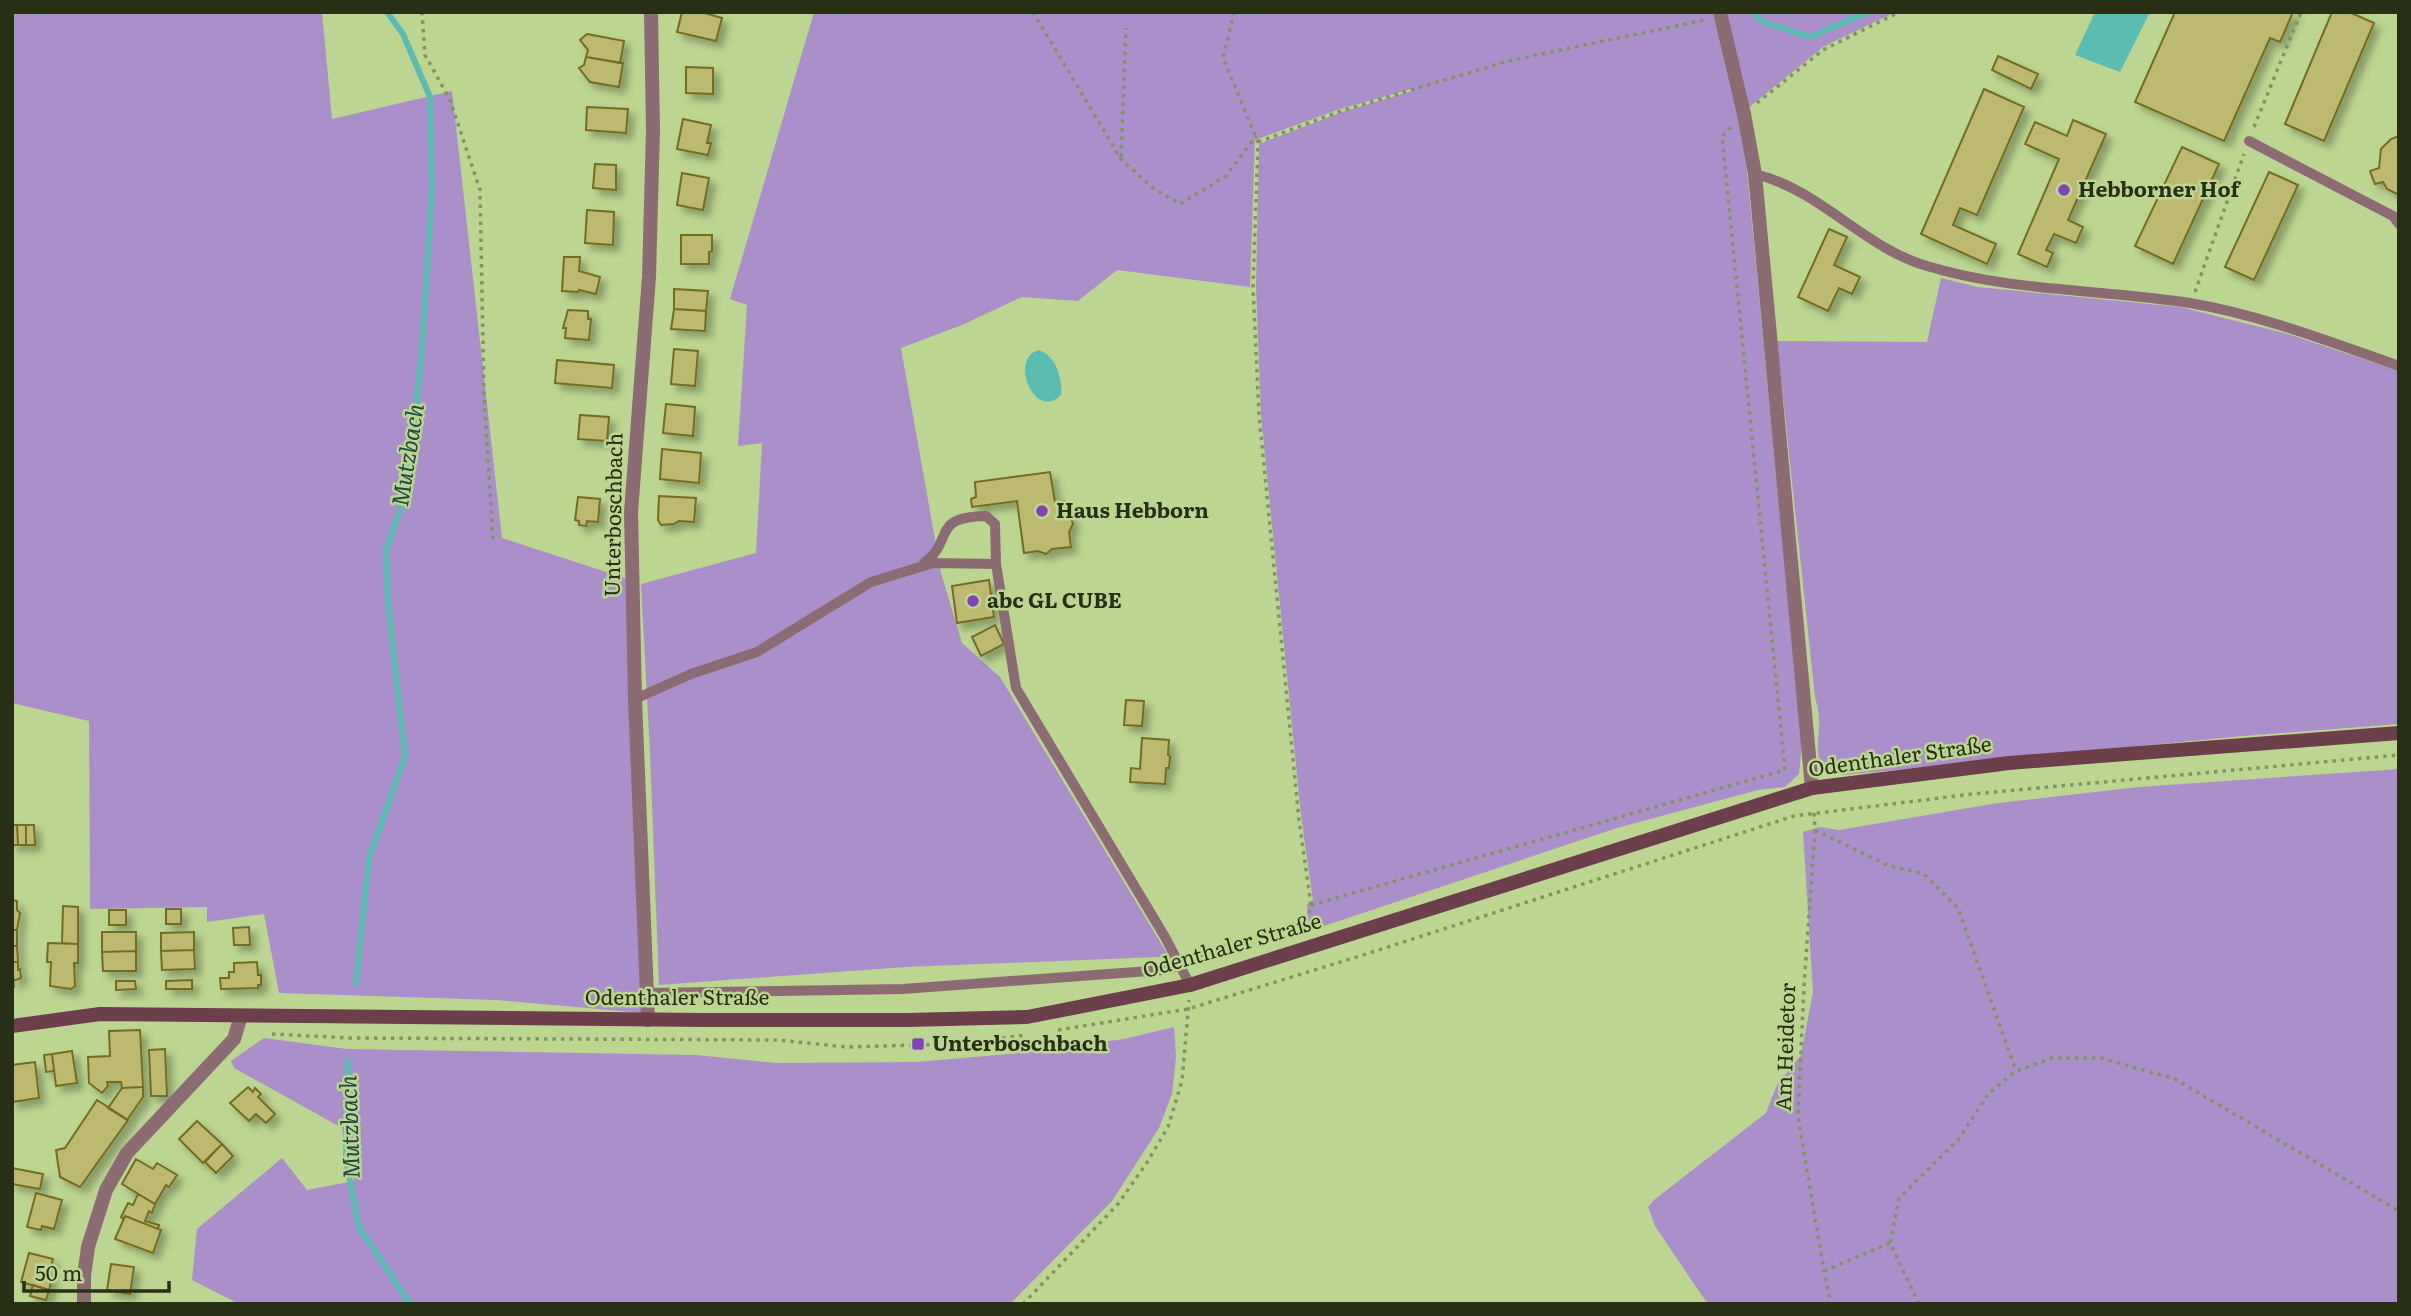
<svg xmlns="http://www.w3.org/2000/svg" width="2411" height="1316" viewBox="0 0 2411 1316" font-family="Literata,serif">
	<defs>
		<filter id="shadow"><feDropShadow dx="6" dy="6" stdDeviation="3.5" flood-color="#0004"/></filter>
	</defs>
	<rect width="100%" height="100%" fill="#bcd591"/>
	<path fill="#aa8fcb" d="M12,12H322L332,119L452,91L502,538L637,582L644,1013L497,1000L279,993L264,914L207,922V907L90,909L89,721L12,703Z
		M814,12H1715L1744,140L1802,743L1799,774L1785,787L1758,790L1617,828L1309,931L1307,904L1313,900L1301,815L1261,414L1256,286L1259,144L1342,112L1412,91L1411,89L1340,109L1255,140L1250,287L1117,270L1078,301L1022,297L962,325L901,348L941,573L962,643L1000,677L1168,955L1158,957L906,967L659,985L650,754L641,584L756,553L762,443L738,446L747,305L730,299Z
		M1727,12H1895L1823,47L1747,109Z
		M1941,278L1977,287L2180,307L2288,334L2399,371V724L2243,736L1844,775C1808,767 1820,748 1819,720C1819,712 1817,705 1815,697L1777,341L1927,342Z
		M2399,769V1304H1709L1705,1300L1655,1226L1648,1207L1654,1200L1766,1113L1777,1085L1801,1055L1813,992L1803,832L1820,827L1839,830L1998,803L2139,787Z
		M1174,1027L1176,1057L1172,1094L1159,1128L1112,1201L1010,1304H239L192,1280L197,1229L282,1158L307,1190L354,1181L342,1128L234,1068L231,1061L264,1038L347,1049L696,1055L776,1063L916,1062L1020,1053L1124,1039Z"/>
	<path fill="#5bbdb1" d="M2095,12H2150L2120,72L2075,55Z
		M1038,350C1056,355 1063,379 1061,395C1036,422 1008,360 1038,350Z"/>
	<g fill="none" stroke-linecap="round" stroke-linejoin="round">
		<path stroke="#5bbdb1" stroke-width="6" d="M1753,12L1763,22L1810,37L1868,12
			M356,984L369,858L405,757L388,602L386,550L407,491L422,349L432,190L430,97L403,34L387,12
			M348,1061L346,1160L359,1227L410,1304"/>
	</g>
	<path fill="#beb971" stroke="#736d24" stroke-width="2" filter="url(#shadow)" d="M682,12H701L722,18L716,41L677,32Z
		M2175,12H2293L2280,42L2270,38L2224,141L2135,102Z
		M2332,12H2349L2374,23L2324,141L2285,124Z
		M587,34L624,41L620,63L586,57L588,50L580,40Z
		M1998,56L2038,74L2031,89L1992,70Z
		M586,57L623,63L619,87L590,82L579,68L584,65Z
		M686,67L713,68V94L686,93Z
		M1984,89L2024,107L1977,215L1960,208L1953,225L1996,244L1987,264L1921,234Z
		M587,107L628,109L626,133L586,130Z
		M683,119L711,125L707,143H711L708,155L677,149Z
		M2073,120L2106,134L2068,220L2083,227L2076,243L2054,234L2046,250L2053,253L2047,267L2018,254L2059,159L2025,144L2035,122L2067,136Z
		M2399,136V195L2387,189L2383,182L2375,184L2370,171L2379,168L2381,149L2391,139Z
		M2182,147L2219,164L2173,264L2135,246Z
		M595,164L616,165V190L593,188Z
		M2269,172L2298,185L2254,280L2225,267Z
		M682,173L709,178L703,210L677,205Z
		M587,210L614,212L613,245L585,243Z
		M1829,229L1847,237L1834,265L1860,277L1852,294L1839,288L1828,311L1798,297Z
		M681,235H712V251L709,252V264H681Z
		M564,257H580L579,271L600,277L596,294L579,290L578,292L562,291Z
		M674,289L708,291L706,311L674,309Z
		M674,309L706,311L705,331L671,329Z
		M568,310L588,311V319H591L589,340L565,338L566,328H563Z
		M674,349L698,351L695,386L671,384Z
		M557,360L614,365L612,388L555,383Z
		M666,404L695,407L693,436L663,433Z
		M580,415L609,417L607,441L578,439Z
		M662,449L701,453L699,483L660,479Z
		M1050,472L1055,502L1065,501L1066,515L1071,518L1073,524L1069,532L1071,547L1052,549L1046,554L1038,551L1024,553L1017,501L972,507L971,499L976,497L975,482Z
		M659,496L696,498L694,522L679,521L674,524L661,525L658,520Z
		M578,497L600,499L598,522L587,521L586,526L579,525V521L575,520Z
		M989,580L994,617L957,623L952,586Z
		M995,625L1004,644L981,656L972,637Z
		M1126,700L1144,701L1142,726L1124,725Z
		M1142,738L1169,740L1168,755L1170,756L1169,768H1166L1165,784L1130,782L1131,768L1140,769Z
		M12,825H17L18,845H12Z
		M17,825H26V845H18Z
		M26,825H34L35,845H26Z
		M12,900L17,901V910L20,913L17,930H12Z
		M63,906L78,907V944L62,943Z
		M166,909H181V924H166Z
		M109,910H126V925H109Z
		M249,927L250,945H234L233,928Z
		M12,930H17V946H12Z
		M102,932H136V951L102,952Z
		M194,932V950L161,951V933Z
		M48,943L78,944V963H74L75,986L71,989L50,986L51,962H47Z
		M12,946H17L18,962H12Z
		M194,950L195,969L162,970L161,951Z
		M136,951V971H103L102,952Z
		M12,962H18V970L20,969L21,978L13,981L14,988Z
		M257,962L258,975H261V985H258V988L221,989L220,978H229V972H234V963Z
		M192,980V989H166V981Z
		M116,981H135L136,989L116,990Z
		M140,1030L143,1087L122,1088L121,1082H107L108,1086L102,1093L89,1083L88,1057L110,1056L109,1031Z
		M165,1049L167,1096H151L149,1050Z
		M72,1051L77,1083L56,1086L52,1054Z
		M52,1054L54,1071L46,1072L44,1055Z
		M35,1062L39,1098L12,1102V1065Z
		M143,1087V1097L127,1120L108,1108L122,1088Z
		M248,1087L253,1092L255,1088L261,1094L258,1097L275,1114L266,1123L256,1114L249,1121L230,1103Z
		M97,1100L128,1120L80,1187L60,1177L56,1150L65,1148Z
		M197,1121L222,1144L203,1163L179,1139Z
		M222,1144L233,1156L216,1173L205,1162Z
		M136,1159L153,1169L157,1163L177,1175L169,1187L166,1185L155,1204L122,1184Z
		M12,1168L43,1174L40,1189L12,1184Z
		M36,1193L62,1200L54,1229L42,1226L41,1230L27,1227Z
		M138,1194L155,1204L152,1213L149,1211L145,1221L159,1225L158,1229L125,1216L123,1219L121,1217L128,1203L133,1205Z
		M125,1216L161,1230L153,1253L115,1239Z
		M29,1253L53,1259L48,1277L52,1278L49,1290L21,1282Z
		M111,1264L134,1267L130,1294L107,1290Z
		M33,1285L49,1290L46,1300L30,1296Z"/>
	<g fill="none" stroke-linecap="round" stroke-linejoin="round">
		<path stroke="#819460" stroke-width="3.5" stroke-dasharray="3.5 5" stroke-linecap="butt" d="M422,12L425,55L450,100L480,190L484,395L493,540
			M1033,12L1121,159L1154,189L1180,204L1226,176L1256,136
			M1757,103L1823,50L1899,12
			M2254,127L2301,12
			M1258,142L1341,111L1508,61L1705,20
			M1121,157L1126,28
			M2195,292L2244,154
			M1814,813L1815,830L1804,986L1798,1117L1824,1271L1831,1304
			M1815,830L1889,866L1923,873L1958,908L2016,1071
			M1311,905L1785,770L1722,136L1731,127
			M1193,961C1202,956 1212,949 1222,946C1240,941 1293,931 1305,919C1309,915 1310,910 1311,905L1299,820L1259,415L1253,287L1258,142L1223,58L1234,12
			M1058,1030L1188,1009L1360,956L1794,816L1972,794L2399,755
			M272,1034L350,1038L778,1040L846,1047L953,1044L1026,1035
			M1824,1271L1890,1243
			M1023,1304L1118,1204L1146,1164L1168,1127L1182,1081L1189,1000
			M1919,1304L1890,1243L1899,1198L1959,1139L1988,1094L2016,1071L2052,1058H2101L2175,1079L2399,1211"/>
		<path stroke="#8c6c72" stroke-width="10" d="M2249,141L2393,216L2399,224
			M1755,174C1819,189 1864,248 1927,266C2012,292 2102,289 2190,303C2261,315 2331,342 2399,366
			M924,563C955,540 930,517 986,516L995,524L996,564
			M635,699L691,674L757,652L871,582L933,563L996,564L1016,688L1165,937L1190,985
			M647,993L903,989L1163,970L1180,966"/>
		<path stroke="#8c6c72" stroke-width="14" d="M1720,12L1744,114L1755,174L1812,788
			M648,1020L635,699L631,512L649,277L653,130L651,12
			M84,1304V1276L88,1247L106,1190L127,1153L234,1039L241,1016"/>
		<path stroke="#6c3f4a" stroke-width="14" d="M12,1026L100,1014L704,1020H907L1027,1017L1190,985L1812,788L2009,763L2399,733"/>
	</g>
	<g fill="#8043b9" stroke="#bcd591" stroke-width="2.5">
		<circle cx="2064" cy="190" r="7"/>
		<circle cx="1042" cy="511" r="7"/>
		<circle cx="973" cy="601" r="7"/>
		<rect x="911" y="1037" width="14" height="14" rx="3.5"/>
	</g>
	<g text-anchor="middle" stroke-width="5" stroke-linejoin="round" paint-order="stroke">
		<g font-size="21" font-weight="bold" fill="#273015" stroke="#bcd591" text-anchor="start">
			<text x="2078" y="197">Hebborner Hof</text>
			<text x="1056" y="518">Haus Hebborn</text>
			<text x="987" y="608">abc GL CUBE</text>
			<text x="932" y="1051">Unterboschbach</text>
		</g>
		<g font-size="21" fill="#273015" stroke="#bcd591">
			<text transform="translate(614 515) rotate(-89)" y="7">Unterboschbach</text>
			<text transform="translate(1900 757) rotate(-8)" y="7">Odenthaler Straße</text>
			<text transform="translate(1232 946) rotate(-16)" y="7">Odenthaler Straße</text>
			<text x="677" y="1005">Odenthaler Straße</text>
			<text transform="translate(1786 1047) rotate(-88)" y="7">Am Heidetor</text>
		</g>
		<g font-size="23" font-style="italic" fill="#1b4842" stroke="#bcd591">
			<text transform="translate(408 455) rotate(-81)" y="8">Mutzbach</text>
			<text transform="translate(350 1127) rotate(-92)" y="8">Mutzbach</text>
		</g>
	</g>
	<rect width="2411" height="1316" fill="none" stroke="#273015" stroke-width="28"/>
	<path d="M24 1281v10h145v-10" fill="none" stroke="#273015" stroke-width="3.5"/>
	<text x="35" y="1281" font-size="21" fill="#273015" stroke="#bcd591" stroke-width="5" paint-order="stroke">50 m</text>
</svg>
